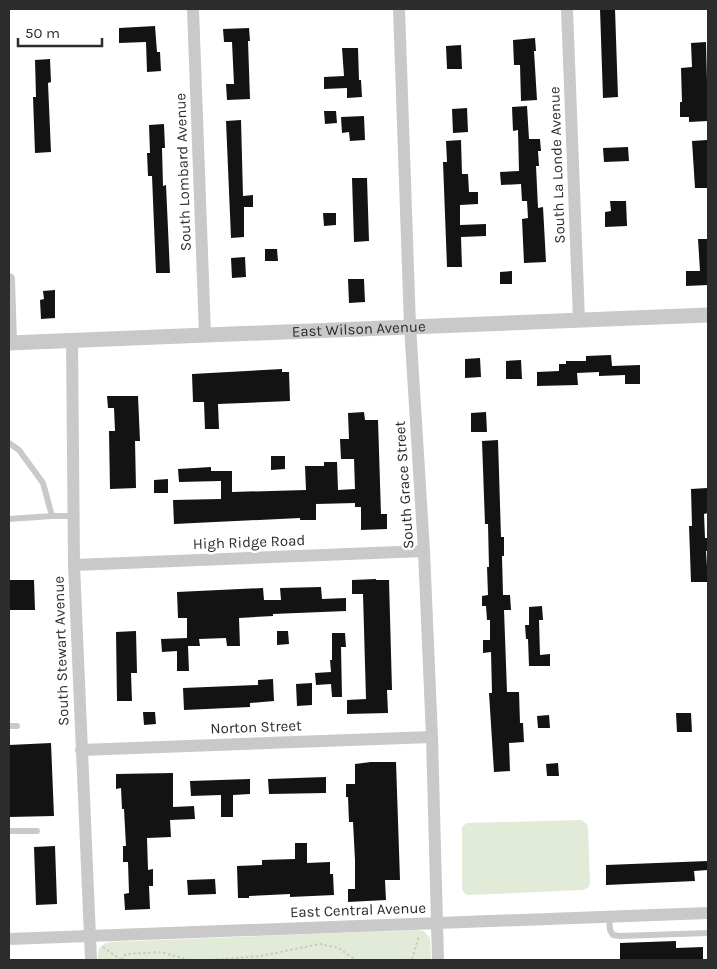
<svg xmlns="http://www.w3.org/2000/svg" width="717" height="969" viewBox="0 0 717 969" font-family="Karla,sans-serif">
	<rect width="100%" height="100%" fill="#fff"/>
	<path fill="#e2ead8" d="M581,820L587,824L588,828L590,884L588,888L582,890L468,895L464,893L462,889V827L467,823Z
		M416,930L424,931L430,938L431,960H98C97,950 99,944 110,942Z"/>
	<path fill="#131313" d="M600,9H615L618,97L603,98Z
		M155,26L157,52H160L161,71L147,72L146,42L119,43V28Z
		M249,28L250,41H248L250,99L227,100L226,84H234L232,42H224L223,29Z
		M535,38L536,51H534L537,100L521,101L520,65H514L513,40Z
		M706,42L708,121L689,122V117H680V102H682L681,68L692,67L691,43Z
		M461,45L462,69H447L446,46Z
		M342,48H358L359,80H361L362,97L347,98V88L324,89V77L344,76Z
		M50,59L51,82L48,83L51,152L35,153L33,97H36L35,60Z
		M527,106L529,139H540L541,151H538L539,166H536L538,208L543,207L546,262L524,263L522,219L528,218L527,201H522L521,184L501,185L500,172L519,171L518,130L513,131L512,107Z
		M467,108L468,132L453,133L452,109Z
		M324,111H336L337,123L325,124Z
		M364,116L365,140L350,141L349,132L342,133L341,117Z
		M241,120L243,196L253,195V207H244V237L231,238L226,121Z
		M164,124L165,148H162L163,186L166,185L170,273H156L152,176H148L147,153H150L149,125Z
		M461,140L462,174H468L469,192H478V204L460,205V225L486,224V236L461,237L462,267H447L443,162H447L446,141Z
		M707,140L708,188H695L692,141Z
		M628,147L629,161L604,162L603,148Z
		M352,178H367L369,241L354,242Z
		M610,201H626L627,226L605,227V212L611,211Z
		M323,213H336V225L324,226Z
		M698,239H708V285L686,286V271H700Z
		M265,249H277L278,261H265Z
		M245,257L246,277L232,278L231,258Z
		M512,271V284H500V272Z
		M348,279H364L365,302L349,303Z
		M55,290V318L41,319L40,300L44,299L43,291Z
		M611,355L612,366L640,365V384H625V375L599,376V372L577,373L578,385L537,386V372L559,371V364H566V361H586V356Z
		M480,358L481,377L465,378V359Z
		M521,360L522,379H506V361Z
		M282,369V372H289L290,401L218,404L219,429H205L204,402H193L192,374Z
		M107,396H138L140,441H135L136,488L110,489L109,431H115L114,408H108Z
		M364,412L365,420H378L381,514H387V529L361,530V507H355V503L316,504V520H300V518L174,524L173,500L221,499V481L179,482L178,469L211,467V471H232V492L306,490L305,466H324V462H337L338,490L355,489L354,459H341L340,439H349L348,413Z
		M486,412L487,432H471V413Z
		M498,440L501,537H504V556H502L503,595H510L511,610H504L507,692H519L520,723H523L524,742L509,743L510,771L494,772L489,693H492L491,652L483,653V640H490V620H487L486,606H482V596L488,595L487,567H489L488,524H485L482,441Z
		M271,456H285V469L271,470Z
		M168,479V493H154V480Z
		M707,488L708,513L704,514L705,538H708V551H706L708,582H691L689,526H692L691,489Z
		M376,579V580H389L392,690H387L388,713L347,714V700L366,699L363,594H352V580Z
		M9,580H34L35,610H9Z
		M321,587L322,599L346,598V611L273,614V616L239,618L240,646H227L226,638L199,639L200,646H188L189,671H177V651L162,652L161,639L187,638V618H178L177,592L263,588L264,600H281L280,588Z
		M542,606L543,620H539L540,655L550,654V666H529L528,639H526L525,625H529V607Z
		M136,631L137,673H131L132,701H117L116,632Z
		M277,631H288L289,644L277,645Z
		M332,633H345L346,647H341L342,697H332L331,684L316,685L315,673L331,672L330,660H332Z
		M273,679L274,701L250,703V707L184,710L183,688L258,685V680Z
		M312,683V705L297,706L296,684Z
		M143,712H155L156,724L144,725Z
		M676,713H691L692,732H677Z
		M549,715L550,728H538L537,716Z
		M51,743L54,816L9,817V745Z
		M371,762H396L400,880H385L386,900L348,902V889H355V860L353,822H349L348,797H346V784H355V764Z
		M558,763L559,776H547L546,764Z
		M173,773V807L194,806L195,819L170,820L171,837L147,838L148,870L153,869V886H149L150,909L125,910L124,894L129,893L128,862H123V846H126L124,809H122L121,788L116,789V774Z
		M326,777V793L269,794L268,779Z
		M250,779V794L233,795V817H221V795L191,796L190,781Z
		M295,843H307V863L330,862V874H333L334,895L290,897V894L249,896V898H238L237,866L262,865V860L295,859Z
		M55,846L57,904L36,905L34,847Z
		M708,861V870L694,871L695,881L606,885V865Z
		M215,879L216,894L188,895L187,880Z
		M676,941V948L703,947V960H620V943Z"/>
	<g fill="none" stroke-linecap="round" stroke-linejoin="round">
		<path stroke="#c9c9c9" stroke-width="2" stroke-dasharray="2.5 2.5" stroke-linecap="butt" d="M103,947L121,960
			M121,960L126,954L161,952L188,960
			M211,960L261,956L320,944L339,948L348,955L357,960
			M407,960L412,959L419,936"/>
		<path stroke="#c9c9c9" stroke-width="6" d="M9,443L19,450L43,483L52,516H74
			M9,519L52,516
			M9,726H17
			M9,831H37
			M609,917L610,930L613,935L620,936L708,933"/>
		<path stroke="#c9c9c9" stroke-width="12" d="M193,9L205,334
			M399,9L410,326L424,551L432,737L438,960
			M567,9L579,320
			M9,279L11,342
			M72,339L74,565L91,960
			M74,565L424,551
			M81,750L432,737
			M9,939L708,913"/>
		<path stroke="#c9c9c9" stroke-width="15" id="s1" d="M9,343L708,315"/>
	</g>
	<g text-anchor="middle" stroke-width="5" stroke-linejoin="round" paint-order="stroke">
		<g font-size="15" fill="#2c2c2c" stroke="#fff">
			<text transform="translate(557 165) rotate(-92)" y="5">South La Londe Avenue</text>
			<text transform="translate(183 172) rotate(-92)" y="5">South Lombard Avenue</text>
			<text dy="5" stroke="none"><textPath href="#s1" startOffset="350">East Wilson Avenue</textPath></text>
			<text transform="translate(404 485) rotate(-94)" y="5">South Grace Street</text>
			<text transform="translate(249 542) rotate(-2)" y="5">High Ridge Road</text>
			<text transform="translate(61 651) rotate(-92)" y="5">South Stewart Avenue</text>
			<text transform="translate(256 727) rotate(-2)" y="5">Norton Street</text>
			<text transform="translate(358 910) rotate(-2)" y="5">East Central Avenue</text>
		</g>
	</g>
	<rect width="717" height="969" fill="none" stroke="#2c2c2c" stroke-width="20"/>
	<path d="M18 38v8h84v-8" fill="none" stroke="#2c2c2c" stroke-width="2.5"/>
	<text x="25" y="38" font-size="15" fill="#2c2c2c" stroke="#ffffff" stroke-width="4" paint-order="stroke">50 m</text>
</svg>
